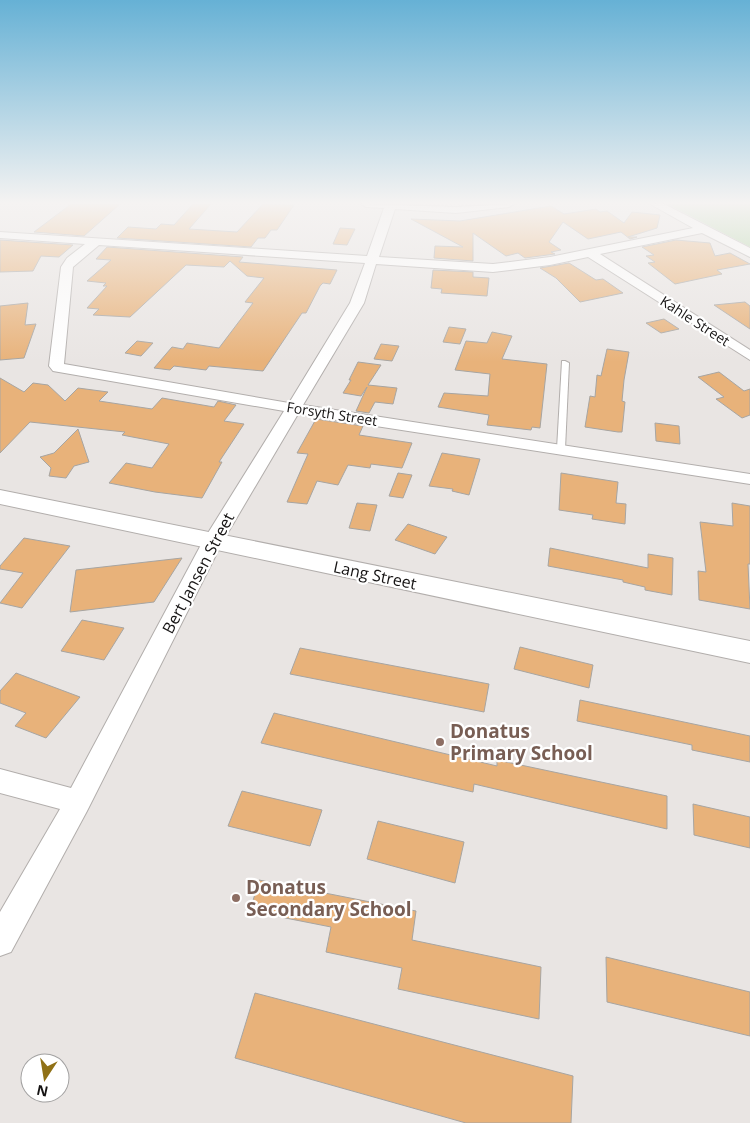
<svg xmlns="http://www.w3.org/2000/svg" width="750" height="1123" viewBox="0 0 750 1123" font-family="'Open Sans',sans-serif">
	<rect width="100%" height="100%" fill="#e9e5e3"/>
	<path fill="#add3a1" d="M667,204H750V247Z"/>
	<path fill="#e8b27a" stroke="#a7a5a2" d="M71,204H120L84,236L34,232Z
		M193,204H211L189,229L237,232L263,204L294,205L277,230H271L265,238H258L251,247L117,238L128,227L156,229L161,224L174,225Z
		M551,206L564,214L596,209L600,212L607,211L624,223L632,212L660,215L657,228L628,237H637L630,239L621,232L588,239L563,222L549,242L561,250L551,252L555,254L525,258L518,253L506,256L473,233V261L434,258L435,246L463,247L411,219L460,221Z
		M340,228L355,229L347,245L333,244Z
		M0,240L73,245L59,257L41,256L33,271L0,272Z
		M676,240L710,243L715,256L730,253L750,264L717,270L722,274L675,284L648,263L655,262L646,256L654,255L642,247Z
		M107,247L243,257L239,262L337,270L330,284L323,283L320,286L306,313H302L263,371L209,366L206,370L174,366L170,370L154,368L172,347L183,349L187,343L219,348L253,303L245,302L264,278L247,276L230,261L224,267L186,265L130,317L93,315L99,309L87,308L107,286H103L106,283L87,281L111,260L96,259Z
		M569,263L596,280L603,279L623,293L580,302L556,278L540,268Z
		M433,270L473,272V277L489,278L487,296L441,293L442,289L431,288Z
		M745,302L750,306V329L714,305Z
		M28,303L25,325L36,324L24,358L0,360V306Z
		M664,319L679,329L661,333L646,323Z
		M449,327L466,329L460,344L443,342Z
		M492,332L512,336L502,359L547,364L540,428L532,427L531,430L487,425L489,415L438,407L444,393L488,396L490,374L455,370L466,341L487,343Z
		M137,341L153,343L141,356L125,353Z
		M381,344L399,346L392,361L374,359Z
		M607,349L629,352L624,380L622,401L625,402L622,432H618L585,427L590,396L595,397L597,375L601,376Z
		M358,362L381,365L368,385L397,388L393,404L375,402L369,413L356,411L367,387L361,396L343,393L351,380H349Z
		M719,372L744,391L750,389V415L742,418L716,399L724,397L698,377Z
		M0,378L24,392L33,383L48,385L65,401L78,388L108,392L99,401L152,409L162,398L214,407L218,401L236,405L224,421L244,424L219,462H222L202,498L155,492L109,483L126,463L152,468L169,444L122,435L125,432L30,422L0,453Z
		M316,419L363,426L359,435L412,443L402,468L371,464L370,468L348,465L338,485L317,481L307,504L287,502L308,454L297,453Z
		M655,423L679,426L680,444L656,441Z
		M78,429L89,462L74,466L66,478L49,476L51,468L40,457L54,453Z
		M442,453L480,459L469,495L452,491L453,489L429,486Z
		M398,473L412,475L403,498L389,496Z
		M561,473L618,482L616,503L626,504L625,524L592,519L593,515L559,510Z
		M357,503L377,505L370,531L349,528Z
		M732,503L750,506V564H748L750,609L699,600L698,571L706,572L700,522L733,526Z
		M408,524L447,537L435,554L395,540Z
		M24,538L70,546L22,608L0,603L23,573L0,569V566Z
		M550,548L648,568V554L673,558L672,595L645,590V587L623,582V580L548,566Z
		M182,558L154,602L70,612L76,570Z
		M82,620L124,628L104,660L61,651Z
		M520,647L593,665L589,688L514,669Z
		M300,648L489,684L484,712L290,674Z
		M16,673L80,697L46,738L15,726L26,713L0,703V691Z
		M580,700L750,736V762L692,750V745L577,721Z
		M274,713L497,766V760L667,796V829L474,784L473,792L261,743Z
		M242,791L322,810L310,846L228,826Z
		M693,804L750,817V848L694,835Z
		M378,821L464,842L455,883L367,859Z
		M259,880L416,911L412,940L541,967L539,1019L398,989L402,968L326,952L331,927L250,911Z
		M606,957L750,992V1036L607,1002Z
		M255,993L573,1076L571,1123H466L235,1058Z"/>
	<g fill="none" stroke-linecap="round" stroke-linejoin="round">
		<g stroke="#b2aeac" stroke-width="2">
			<path id="service" d="M562,361H565L569,363L565,449L561,452L557,449Z"/>
		</g>
		<g stroke="#b2aeac" stroke-width="2">
			<path id="minor" d="M361,204L456,207L514,204L509,207L456,213L395,209L379,257L493,264L550,257L693,228L650,204H664L750,248V257L702,233L600,254L750,350V360L588,257L550,265L493,272L376,264L364,303L303,405L750,474V484L298,414L223,541L87,811L11,952L0,956V912L60,809L0,793V769L71,788L203,541L284,411L53,371L49,366L61,267L67,258L85,244L0,238V232L367,256L384,208L366,207ZM99,245L365,263L350,303L289,403L64,364L73,267Z"/>
		</g>
		<g stroke="#b2aeac" stroke-width="2">
			<path id="tertiary" d="M0,490L750,641V663L0,504Z"/>
		</g>
		<use href="#service" fill="#fff" fill-rule="evenodd"/>
		<use href="#minor" fill="#fff" fill-rule="evenodd"/>
		<use href="#tertiary" fill="#fff" fill-rule="evenodd"/>
	</g>
	<linearGradient id="sky" x2="0" y2="1"><stop stop-color="#66b1d5"/><stop offset="0.56" stop-color="#f5f3f2"/><stop offset="1" stop-color="#f5f3f2" stop-opacity="0"/></linearGradient>
	<rect width="750" height="362" fill="url(#sky)"/>
	<g fill="#8d6e63" stroke="#fff" stroke-width="2">
		<circle cx="440" cy="742" r="5"/>
		<circle cx="236" cy="898" r="5"/>
	</g>
	<g text-anchor="middle" stroke-width="4.5" stroke-linejoin="round" paint-order="stroke">
		<g font-size="14" fill="#161414" stroke="#fff">
			<text transform="translate(695 321) rotate(33)" y="5">Kahle Street</text>
			<text transform="translate(332 414) rotate(9)" y="5">Forsyth Street</text>
		</g>
		<g font-size="16" fill="#161414" stroke="#fff">
			<text transform="translate(198 573) rotate(-62)" y="6">Bert Jansen Street</text>
			<text transform="translate(375 575) rotate(12)" y="6">Lang Street</text>
		</g>
		<g font-size="19" font-weight="bold" fill="#785e54" stroke="#fff" text-anchor="start">
			<text x="450" y="738">Donatus<tspan x="450" dy="22">Primary School</tspan></text>
			<text x="246" y="894">Donatus<tspan x="246" dy="22">Secondary School</tspan></text>
		</g>
	</g>
	<g transform="translate(45 1078) rotate(192)"><circle r="24" fill="#ffffff" stroke="#a2a1a1"/>
	<path d="M0-4L9 19L0 12L-9 19Z" fill="#907116"/>
	<text y="-8" font-size="14" font-weight="bold" text-anchor="middle" fill="#161414">N</text>
	</g>
</svg>
